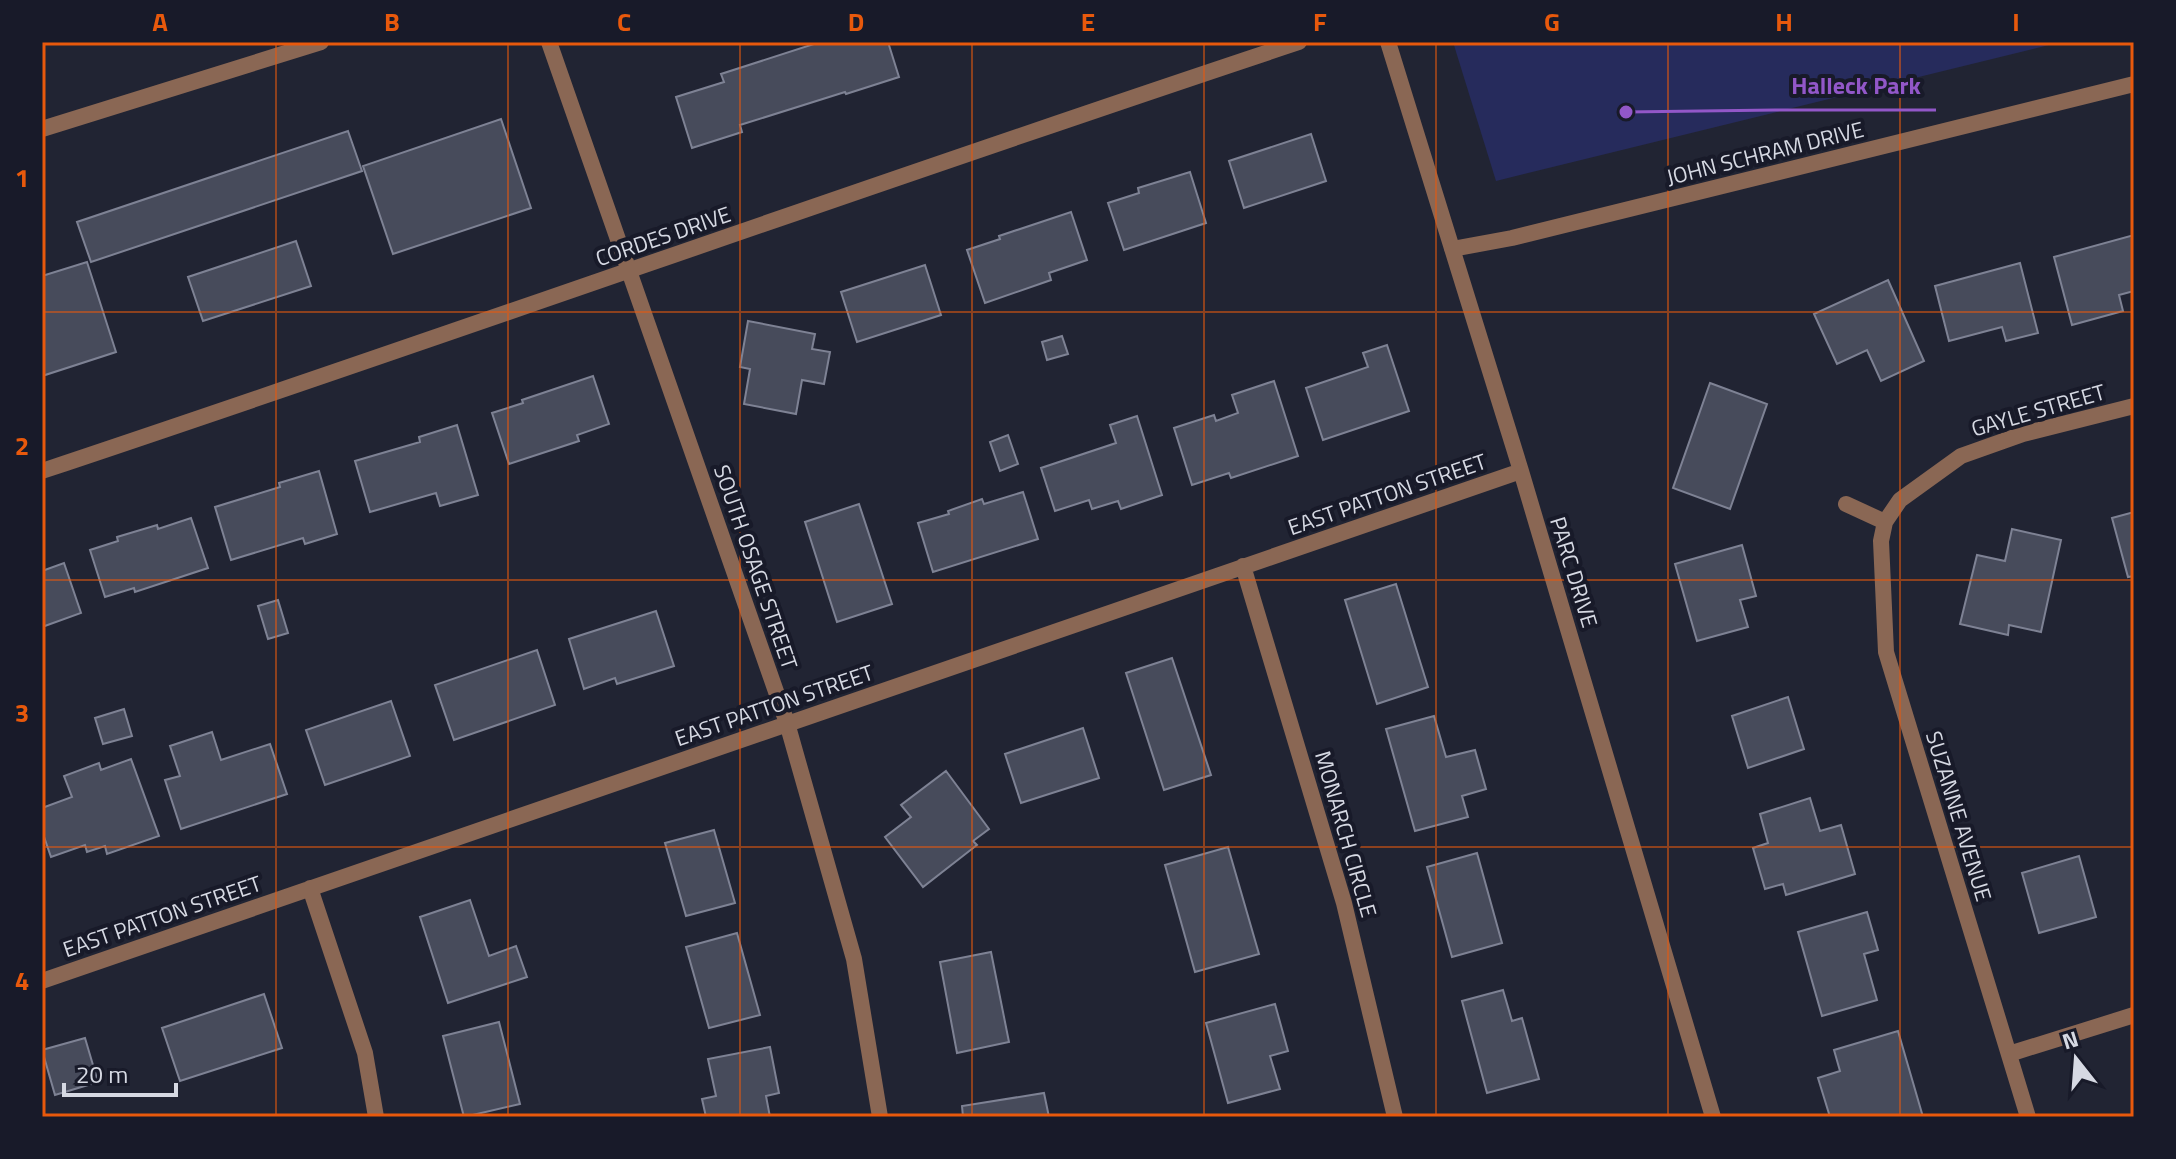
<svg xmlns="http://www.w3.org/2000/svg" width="2176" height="1159" viewBox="0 0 2176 1159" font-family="'Titillium Web',sans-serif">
	<rect width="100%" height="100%" fill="#212433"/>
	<path fill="#262b5c" d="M1453,42H2061L1496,181Z"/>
	<path fill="#474b5b" stroke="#7e8294" stroke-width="2" d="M820,42H888L899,77L846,94L845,92L740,125L742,132L692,148L676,97L724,82L721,74Z
		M501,119L531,208L393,254L363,166Z
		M348,131L362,171L91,262L77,222Z
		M1311,134L1326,181L1244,208L1229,161Z
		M1190,172L1206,223L1124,250L1108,203L1139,193L1138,188Z
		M1071,212L1087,260L1049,273L1051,280L985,303L967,250L1000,239L999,236Z
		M2134,235V291L2119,295L2123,311L2072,325L2054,257Z
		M296,241L311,286L203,321L188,277Z
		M87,262L116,352L42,376V276Z
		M2020,263L2038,333L2006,341L2002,327L1949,341L1935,286Z
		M925,265L941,315L857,342L841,292Z
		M1888,280L1924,361L1881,381L1867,350L1837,364L1814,314Z
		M748,321L815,334L812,349L830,352L824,384L802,380L796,414L744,404L750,369L740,367Z
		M1062,336L1068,354L1047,360L1042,342Z
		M1387,345L1409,411L1323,440L1306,388L1368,367L1363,353Z
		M593,376L609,424L577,435L579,441L509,464L492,413L523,403L522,400Z
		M1274,381L1298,456L1231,478L1229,473L1192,485L1174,428L1214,415L1216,421L1238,413L1232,395Z
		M1710,383L1767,404L1730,509L1673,488Z
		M1137,416L1162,495L1121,509L1118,501L1092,509L1089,500L1055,511L1041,468L1116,443L1110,425Z
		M457,425L478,495L440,506L436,493L370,512L355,461L420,442L419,437Z
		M1008,435L1018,464L1000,471L990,442Z
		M319,471L337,534L305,544L303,538L231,560L215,507L280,487L279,483Z
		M1023,492L1038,539L933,572L918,523L949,514L948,511L982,499L984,504Z
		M859,504L892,604L837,622L805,522Z
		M2134,512V576L2128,577L2112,518Z
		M191,518L208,568L135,592L134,588L105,597L90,550L118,541L117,537L157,525L158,529Z
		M2012,529L2061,540L2041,632L2009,625L2008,635L1960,624L1977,555L2005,561Z
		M1742,545L1756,596L1740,600L1748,627L1697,641L1675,564Z
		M64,563L81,613L42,627V571Z
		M1396,584L1428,687L1377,704L1345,600Z
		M278,600L288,633L268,639L258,606Z
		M656,611L674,666L617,684L615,678L584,689L569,639Z
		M537,650L555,705L454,740L435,685Z
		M1172,658L1211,775L1164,790L1126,673Z
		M1788,697L1804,749L1748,768L1732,716Z
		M391,701L410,756L325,785L306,730Z
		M124,709L132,736L103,744L95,718Z
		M1434,716L1446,757L1475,750L1486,789L1462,796L1468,817L1415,831L1386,729Z
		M1083,728L1099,778L1021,803L1005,754Z
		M212,732L221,760L270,744L287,794L181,829L165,780L180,776L170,746Z
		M131,759L159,836L107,854L105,846L87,852L85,845L51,857L42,831V808L72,797L64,776L99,763L101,770Z
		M946,771L989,829L973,841L977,845L923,887L885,837L911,817L901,805Z
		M1810,798L1820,831L1841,825L1855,874L1786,895L1783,884L1765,889L1753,848L1768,843L1760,814Z
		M714,830L735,903L686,916L665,843Z
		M1228,847L1259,954L1195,972L1165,865Z
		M1477,853L1502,943L1452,957L1427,867Z
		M2079,856L2096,917L2039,933L2022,873Z
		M470,900L489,956L516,946L527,977L448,1003L420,917Z
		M1867,912L1878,950L1864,954L1877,1000L1822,1016L1798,932Z
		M737,933L760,1015L709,1028L686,947Z
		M991,952L1009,1042L957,1053L940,962Z
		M1503,990L1512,1021L1522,1018L1539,1079L1487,1093L1462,1001Z
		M264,994L282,1048L180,1081L162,1028Z
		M1275,1004L1288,1051L1270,1056L1280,1089L1228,1103L1206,1023Z
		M499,1022L520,1104L464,1117L443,1036Z
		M1898,1031L1923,1117H1830L1818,1078L1840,1071L1834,1050Z
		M85,1038L98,1082L55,1095L42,1050Z
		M770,1047L779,1093L766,1096L770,1117H706L702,1099L716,1096L708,1059Z
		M1044,1093L1049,1117H963L962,1106Z"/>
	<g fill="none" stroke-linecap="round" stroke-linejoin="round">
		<path stroke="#8a6754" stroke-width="16" d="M549,42L787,723L854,959L880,1117
			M1388,42L1521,471L1713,1117
			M42,129L321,42
			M1452,249L1512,238L2134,84
			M42,471C462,331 879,181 1299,42
			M1846,504L1885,522
			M1243,566L1344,903L1395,1117
			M310,888L365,1053L376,1117
			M42,981L1521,471
			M2009,1054L2134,1015
			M2028,1117L1886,652L1881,541L1885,522L1900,500L1961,456L2023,434L2134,406"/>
	</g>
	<path fill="none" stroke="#e8590c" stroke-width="2" stroke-opacity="0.55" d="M276,42V1117M508,42V1117M740,42V1117M972,42V1117M1204,42V1117M1436,42V1117M1668,42V1117M1900,42V1117M42,312H2134M42,580H2134M42,847H2134"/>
	<g text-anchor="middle" stroke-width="8" stroke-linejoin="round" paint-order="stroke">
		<g font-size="22" fill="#d6d9e3" stroke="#181a29">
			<text transform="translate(1765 153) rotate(-14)" y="8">JOHN SCHRAM DRIVE</text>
			<text transform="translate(663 236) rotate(-19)" y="8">CORDES DRIVE</text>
			<text transform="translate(2038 410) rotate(-16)" y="8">GAYLE STREET</text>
			<text transform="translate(1387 494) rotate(-19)" y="8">EAST PATTON STREET</text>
			<text transform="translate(756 567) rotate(71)" y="8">SOUTH OSAGE STREET</text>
			<text transform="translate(1574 572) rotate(73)" y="8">PARC DRIVE</text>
			<text transform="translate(774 705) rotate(-19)" y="8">EAST PATTON STREET</text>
			<text transform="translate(1959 816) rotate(73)" y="8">SUZANNE AVENUE</text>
			<text transform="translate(1346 834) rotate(74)" y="8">MONARCH CIRCLE</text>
			<text transform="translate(162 916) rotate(-19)" y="8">EAST PATTON STREET</text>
		</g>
	</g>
	<path fill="none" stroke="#9257c8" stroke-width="3" d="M1626 112L1775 110H1936"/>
	<circle fill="#9257c8" stroke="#181a29" stroke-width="3" cx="1626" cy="112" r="8"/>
	<g font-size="24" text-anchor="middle" font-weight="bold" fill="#9257c8" stroke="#181a29" stroke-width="8" stroke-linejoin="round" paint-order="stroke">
		<text x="1856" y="94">Halleck Park</text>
	</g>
	<rect width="2176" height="1159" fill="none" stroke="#181a29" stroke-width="88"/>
	<g transform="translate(2076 1059) rotate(343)" stroke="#181a29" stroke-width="6" paint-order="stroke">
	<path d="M0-6L14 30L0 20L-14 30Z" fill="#d6d9e3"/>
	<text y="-12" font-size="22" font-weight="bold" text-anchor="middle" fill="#d6d9e3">N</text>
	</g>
	<path d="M64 1083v12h112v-12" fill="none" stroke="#d6d9e3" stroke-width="4"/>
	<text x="76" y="1083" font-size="24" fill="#d6d9e3" stroke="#181a29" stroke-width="6" paint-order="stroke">20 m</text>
	<rect x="44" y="44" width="2088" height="1071" fill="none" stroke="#e8590c" stroke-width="3"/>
	<g font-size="26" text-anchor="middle" font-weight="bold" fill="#e8590c">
		<text x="160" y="31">A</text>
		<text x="392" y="31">B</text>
		<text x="624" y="31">C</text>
		<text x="856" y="31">D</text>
		<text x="1088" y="31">E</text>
		<text x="1320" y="31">F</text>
		<text x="1552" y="31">G</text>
		<text x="1784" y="31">H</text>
		<text x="2016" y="31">I</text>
		<text x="22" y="187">1</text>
		<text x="22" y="455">2</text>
		<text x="22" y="722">3</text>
		<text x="22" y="990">4</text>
	</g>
</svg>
